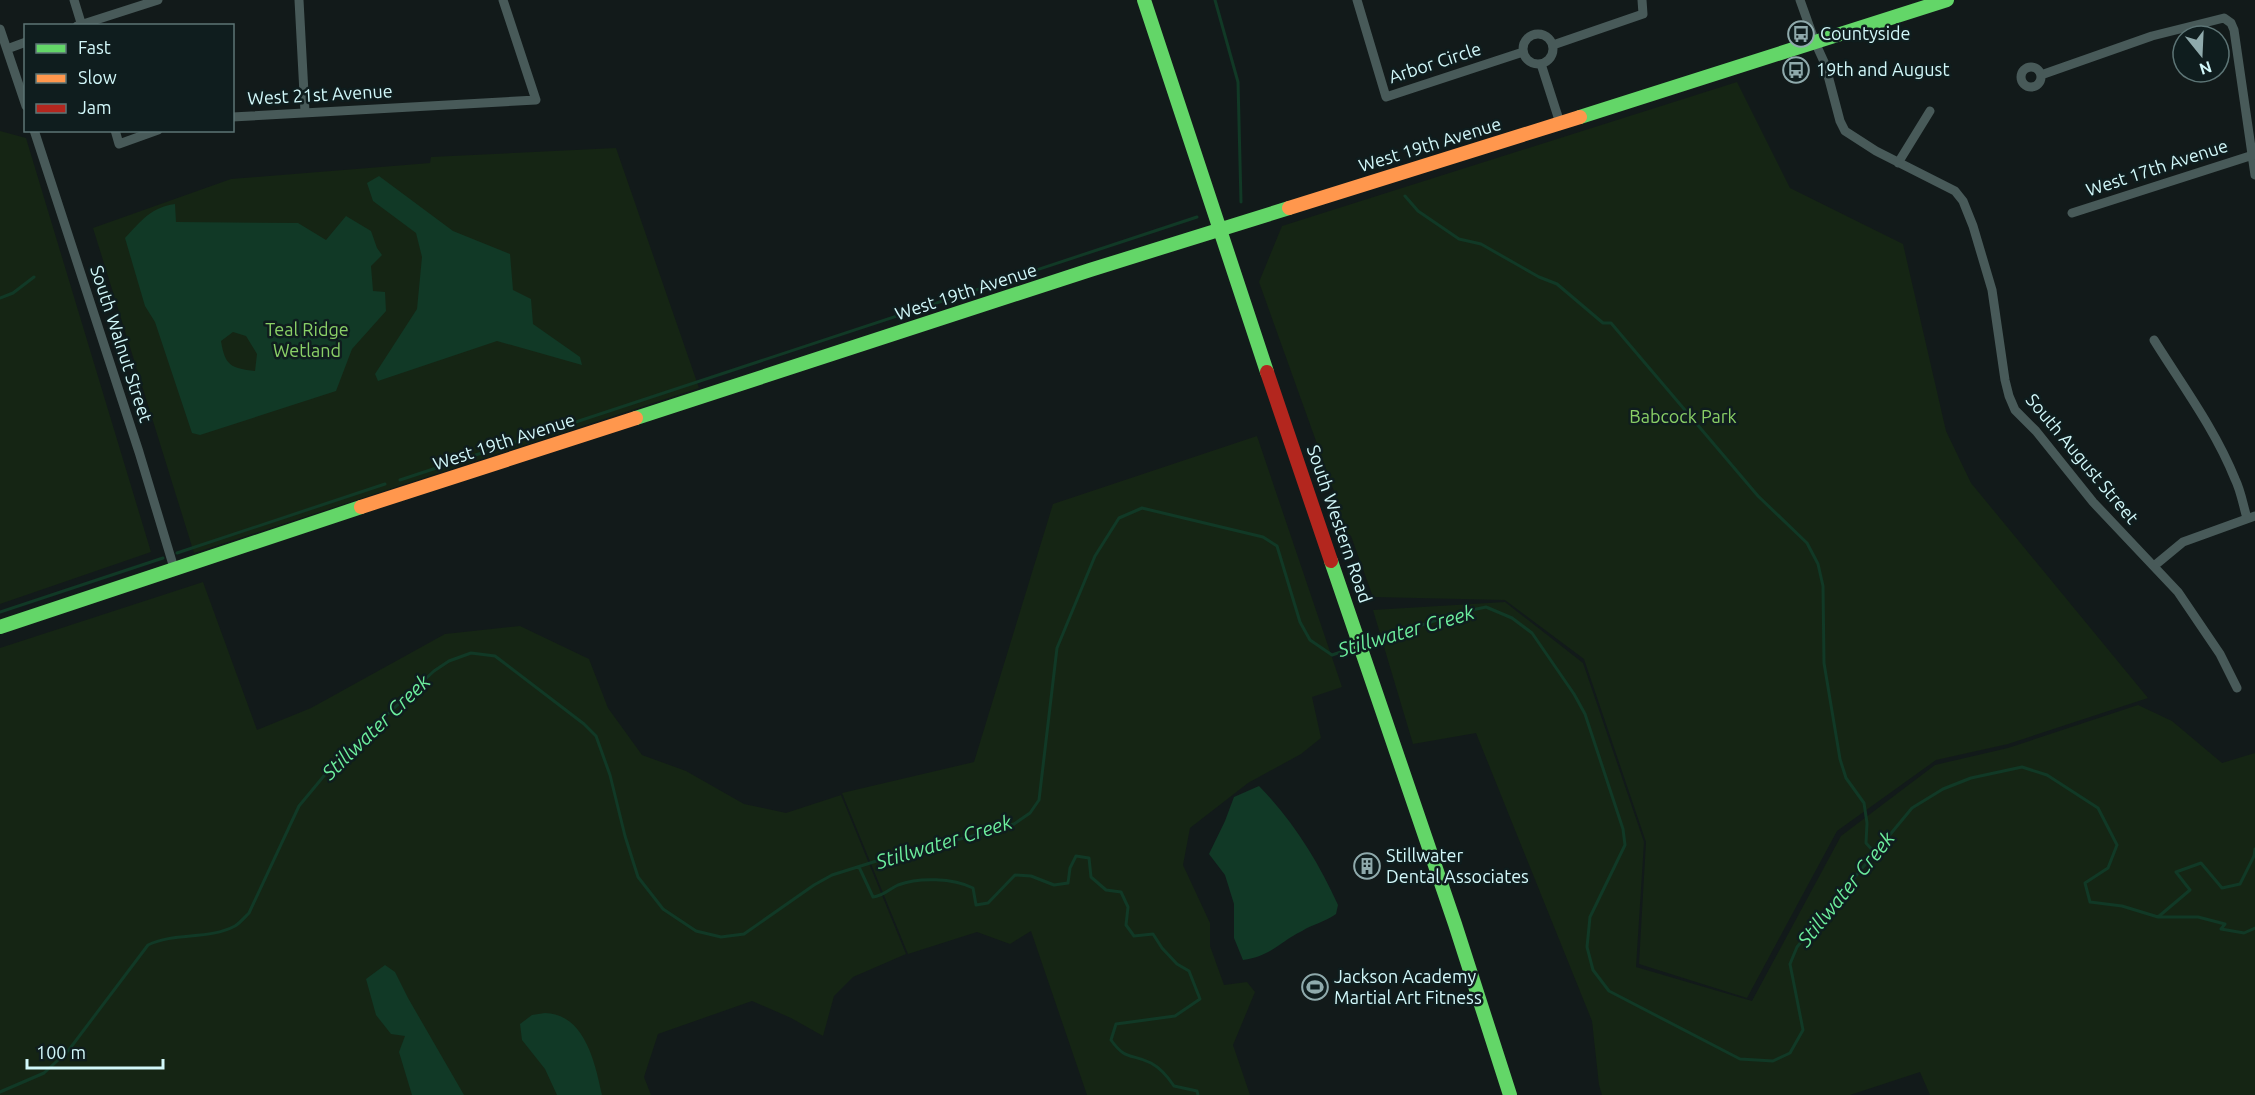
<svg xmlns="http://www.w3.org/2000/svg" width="2255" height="1095" viewBox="0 0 2255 1095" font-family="Ubuntu,sans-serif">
	<rect width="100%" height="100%" fill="#121a1a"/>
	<path fill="#152514" d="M1737,82L1790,188L1903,244L1946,431L1971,483L2148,698L2008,744L1936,760L1837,831L1747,998L1639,964L1646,842L1584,659L1505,600L1373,597L1351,536L1339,527L1335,494L1259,282L1282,226Z
		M0,131L26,138L151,552L0,604Z
		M616,148L699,388L194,553L93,228L231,179L430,163L431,157Z
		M1257,436L1342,687L1312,697L1321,738L1301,754L1248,783L1190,828L1183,865L1210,923V946L1224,985L1247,982L1255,992L1233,1045L1250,1095H1087L1031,931L1010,944L977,932L908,954L842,793L974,762L1053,504Z
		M203,582L257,730L311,708L445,634L520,626L589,659L608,708L642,755L686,771L744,804L786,813L841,795L906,954L853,977L834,996L823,1036L791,1018L752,1001L658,1034L644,1077L651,1095H0V648Z
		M1505,602L1583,663L1644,842L1636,967L1752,1001L1841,836L1935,765L2008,748L2138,705L2172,721L2222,763L2255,753V1095H1930L1920,1072L1850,1095H1602L1599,1085L1592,1021L1476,733L1413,744L1373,610Z"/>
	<path fill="#113926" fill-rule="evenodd" d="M379,176L453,231L510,254L513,290L531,299L533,324L580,357L582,365L497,341L378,381L375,374L417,309L422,257L416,233L373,201L367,183Z
		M175,204L176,222L298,223L326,240L346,216L371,231L377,248L382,255L371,266L373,291L385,292L386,311L352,349L336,391L200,435L192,433L155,322L145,306L125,238C142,220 150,208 175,204ZM233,332L246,336L257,354L255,371C231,368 225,366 221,341Z
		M1259,786C1293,821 1318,861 1338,905L1336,914C1325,922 1313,924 1302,931C1278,943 1271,956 1243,960L1234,938V904L1225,875L1209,854L1225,821L1234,797Z
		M385,965L395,972L408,998L464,1095H412L399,1052L405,1036L391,1034L376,1015L366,979Z
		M545,1013C585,1014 595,1063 602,1095H557L545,1069L522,1040L520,1024L532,1015Z"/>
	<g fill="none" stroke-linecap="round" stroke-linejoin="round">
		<path stroke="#113926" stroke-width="3" d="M1215,0L1238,82L1241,202
			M1405,196L1418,211L1459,239L1481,244L1539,277L1557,284L1603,323H1611L1758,496L1807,543L1818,564L1823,586L1824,663L1840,759L1846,778L1864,803L1867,823L1866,843L1875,853
			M0,298L13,293L34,277
			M400,480L1197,217
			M177,553L385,484
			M0,612L163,558
			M1365,644L1458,613L1486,607L1512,618L1532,633L1574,694L1585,714L1623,829L1625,845L1590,917L1587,947L1593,970L1609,991L1740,1059L1773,1061L1790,1053L1803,1030L1790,964L1797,947L1912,808L1943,789L1971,778L2022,767L2047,775L2098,808L2117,845L2108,868L2085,883L2090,902L2122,906L2158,917H2198L2225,924L2221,929L2244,933L2255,928
			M859,867L873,897C884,896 889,889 898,885C919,877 953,878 973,888L976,905L988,903L1015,875L1031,876L1054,885L1068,883L1070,868L1076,856L1089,858L1091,877L1106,890L1121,892L1128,907L1126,925L1134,936L1153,934L1162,948L1177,964L1189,971L1200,999L1175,1016L1116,1024L1111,1040C1126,1061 1131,1053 1151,1063C1162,1069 1168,1077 1174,1086L1197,1091L1198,1095
			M2158,917L2190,890L2176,872L2201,863L2222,888L2240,884L2254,856L2255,849
			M0,1092L44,1073L68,1051L148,945C174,932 209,940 235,926C240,923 245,917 249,913L299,806L333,765L434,671L449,661L471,653L495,656L584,724L596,736L610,775L625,836L638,877L663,909L696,931L721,937L744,934L814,885L832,875L902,853L985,833L1014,824L1030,813L1039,800L1057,648L1095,556L1119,518L1142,508L1263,537L1277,546L1300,622L1310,640L1332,655L1356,647"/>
		<path stroke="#485a59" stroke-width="9" d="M74,0L82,26
			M299,0L305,112
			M1357,0L1386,97L1523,52
			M1800,0L1815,42L1825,64L1840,121L1845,131L1876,151L1955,191L1963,201L1973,226L1992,290L2005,380L2009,396L2015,410L2036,431L2093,502L2178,592L2220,654L2237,688
			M77,26L158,0
			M0,29L26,106
			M1523 49a15 15 0 1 1 30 0a15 15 0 1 1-30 0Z
			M1553,45L1643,14L1642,0
			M7,49L26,42
			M1541,64L1560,123
			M2021 77a10 10 0 1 1 20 0a10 10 0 1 1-20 0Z
			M2041,75L2152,36L2224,18L2231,23L2234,30L2255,175
			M232,117L536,100L503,0
			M34,130L139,452L174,568
			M115,130L119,144L158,130
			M1898,163L1930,111
			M2072,213L2253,155
			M2154,340C2182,385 2215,429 2235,479C2241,491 2243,505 2247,518
			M2154,566L2183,542L2255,516"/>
		<path stroke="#63d668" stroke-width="14" d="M1144,0L1267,372
			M1580,117L1947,0
			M636,418L1090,270L1289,208
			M1331,561L1455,924L1510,1095
			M0,627L361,507"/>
		<path stroke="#ff974d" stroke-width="14" d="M1289,208L1580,117
			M361,507L636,418"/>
		<path stroke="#b3261e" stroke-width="14" d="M1267,372L1331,561"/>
	</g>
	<defs>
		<g id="bus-ring" transform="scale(1.35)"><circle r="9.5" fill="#0f1d1e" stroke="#8faaac" stroke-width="1.5"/><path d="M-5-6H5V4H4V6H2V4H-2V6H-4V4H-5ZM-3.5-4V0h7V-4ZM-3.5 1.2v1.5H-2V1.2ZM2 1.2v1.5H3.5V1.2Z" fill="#8faaac"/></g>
		<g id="building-ring" transform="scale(1.35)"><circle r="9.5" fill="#0f1d1e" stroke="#8faaac" stroke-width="1.5"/><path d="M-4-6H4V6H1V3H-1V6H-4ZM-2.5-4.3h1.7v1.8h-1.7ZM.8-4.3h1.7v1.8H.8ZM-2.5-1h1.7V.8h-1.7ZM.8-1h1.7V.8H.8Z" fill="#8faaac"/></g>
		<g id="stadium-ring" transform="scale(1.35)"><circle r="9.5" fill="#0f1d1e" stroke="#8faaac" stroke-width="1.5"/><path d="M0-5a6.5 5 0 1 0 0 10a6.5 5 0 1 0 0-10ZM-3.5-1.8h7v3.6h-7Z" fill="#8faaac"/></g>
	</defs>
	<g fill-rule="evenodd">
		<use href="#bus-ring" x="1801" y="34"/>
		<use href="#bus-ring" x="1796" y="70"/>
		<use href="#building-ring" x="1367" y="866"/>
		<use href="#stadium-ring" x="1315" y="987"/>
	</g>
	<g text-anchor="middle" stroke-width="5" stroke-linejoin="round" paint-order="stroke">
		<g font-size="18" fill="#d2f8fa" stroke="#0f1d1e" text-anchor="start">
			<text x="1820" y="40">Countyside</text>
			<text x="1816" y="76">19th and August</text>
			<text x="1386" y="862">Stillwater<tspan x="1386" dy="21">Dental Associates</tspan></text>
			<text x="1334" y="983">Jackson Academy<tspan x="1334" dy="21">Martial Art Fitness</tspan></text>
		</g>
		<g font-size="18" fill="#d2f8fa" stroke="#0f1d1e">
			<text transform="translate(1435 63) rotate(-18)" y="6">Arbor Circle</text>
			<text transform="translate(320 95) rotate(-3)" y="6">West 21st Avenue</text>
			<text transform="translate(1430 145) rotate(-17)" y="6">West 19th Avenue</text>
			<text transform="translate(2157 168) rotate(-18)" y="6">West 17th Avenue</text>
			<text transform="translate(966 292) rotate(-18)" y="6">West 19th Avenue</text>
			<text transform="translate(121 344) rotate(72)" y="6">South Walnut Street</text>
			<text transform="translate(504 442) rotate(-18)" y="6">West 19th Avenue</text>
			<text transform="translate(2082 459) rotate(50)" y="6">South August Street</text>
			<text transform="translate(1339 524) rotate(71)" y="6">South Western Road</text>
		</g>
		<g font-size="18" fill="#8ad067" stroke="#0f1d1e">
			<text x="307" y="336">Teal Ridge<tspan x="307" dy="21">Wetland</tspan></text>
			<text x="1683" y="423">Babcock Park</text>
		</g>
		<g font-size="20" font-style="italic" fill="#6ced9d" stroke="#0f1d1e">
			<text transform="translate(1406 631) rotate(-16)" y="7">Stillwater Creek</text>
			<text transform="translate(376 727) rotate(-44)" y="7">Stillwater Creek</text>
			<text transform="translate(944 842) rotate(-17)" y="7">Stillwater Creek</text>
			<text transform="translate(1846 889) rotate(-51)" y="7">Stillwater Creek</text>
		</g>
	</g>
	<rect x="24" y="24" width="210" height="108" fill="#0f1d1e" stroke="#5d7576" stroke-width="1.5"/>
	<rect x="36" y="44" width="30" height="9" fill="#63d668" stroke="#5d7576" stroke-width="1.5"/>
	<text x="78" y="54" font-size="18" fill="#d2f8fa">Fast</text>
	<rect x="36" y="74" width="30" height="9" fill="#ff974d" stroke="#5d7576" stroke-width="1.5"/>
	<text x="78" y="84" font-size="18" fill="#d2f8fa">Slow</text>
	<rect x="36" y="104" width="30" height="9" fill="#b3261e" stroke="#5d7576" stroke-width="1.5"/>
	<text x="78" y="114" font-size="18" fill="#d2f8fa">Jam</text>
	<g transform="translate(2201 54) rotate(162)"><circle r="28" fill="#0f1d1e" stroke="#5d7576" stroke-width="1.5"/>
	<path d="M0-4.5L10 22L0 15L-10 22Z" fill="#8faaac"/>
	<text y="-9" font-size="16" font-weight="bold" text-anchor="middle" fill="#d2f8fa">N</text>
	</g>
	<path d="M27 1059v9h136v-9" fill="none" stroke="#d2f8fa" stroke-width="3"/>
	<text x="36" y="1059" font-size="18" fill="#d2f8fa" stroke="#0f1d1e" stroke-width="4.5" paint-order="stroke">100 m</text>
</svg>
